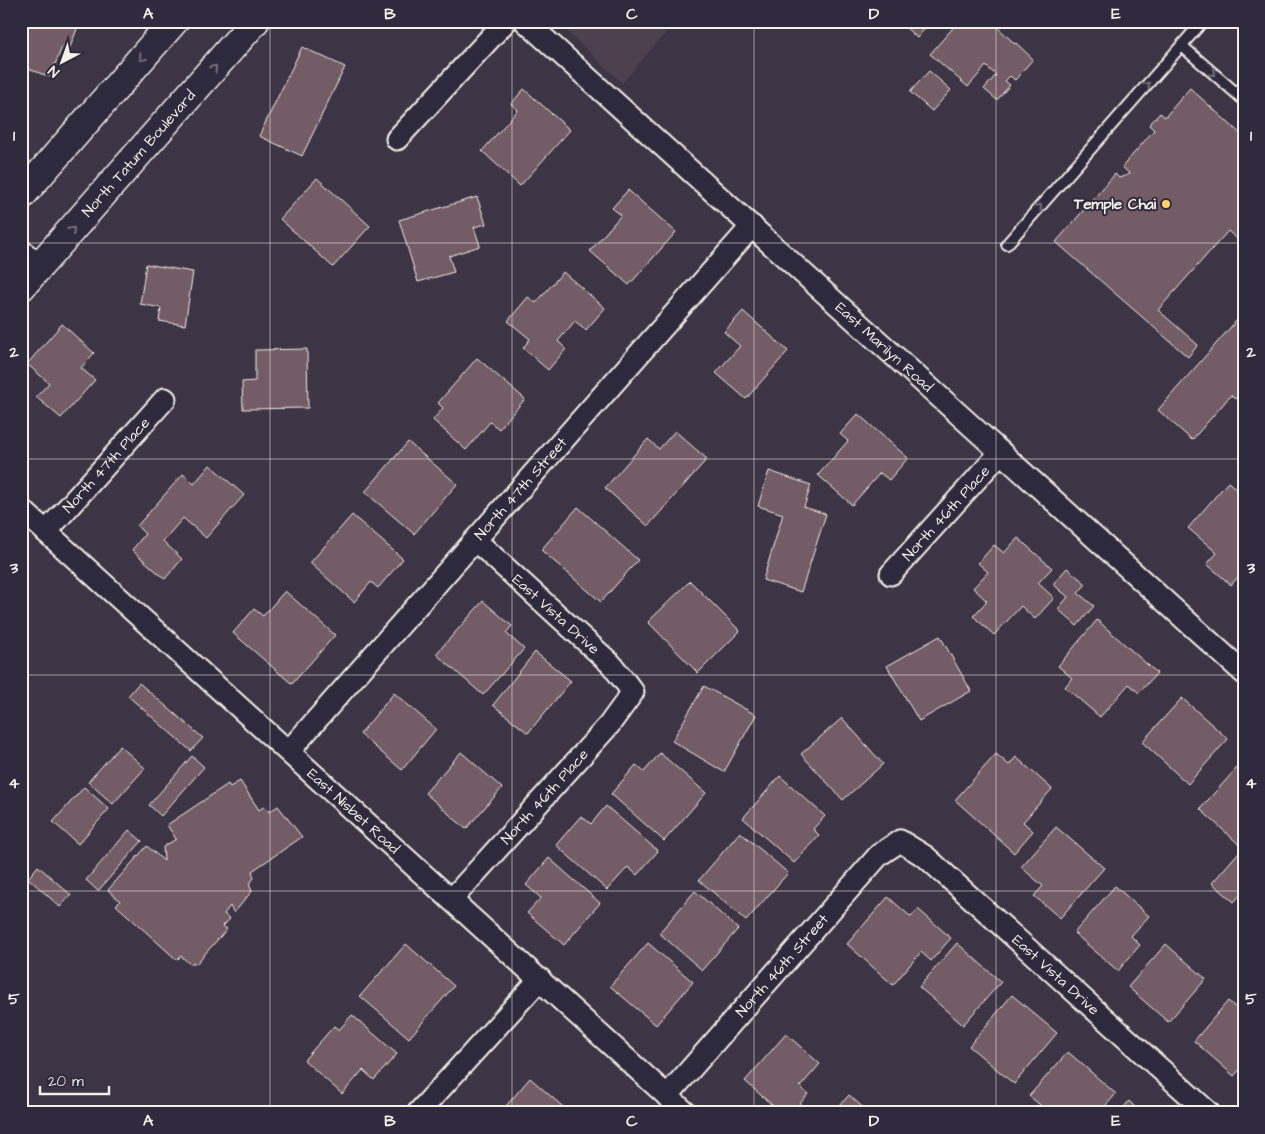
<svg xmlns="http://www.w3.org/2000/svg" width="1265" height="1134" viewBox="0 0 1265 1134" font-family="'Architects Daughter',sans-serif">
	<rect width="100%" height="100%" fill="#3d3445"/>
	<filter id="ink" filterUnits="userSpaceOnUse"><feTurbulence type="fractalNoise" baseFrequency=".02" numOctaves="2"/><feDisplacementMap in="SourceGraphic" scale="10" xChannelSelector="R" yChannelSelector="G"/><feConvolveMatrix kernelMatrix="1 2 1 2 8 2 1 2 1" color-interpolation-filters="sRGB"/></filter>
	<g filter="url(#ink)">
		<path fill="#4d404f" d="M556,21H676L622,83Z"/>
		<path fill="#735b65" stroke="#f4f1e8" d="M21,21H80L69,50L62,47L50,77L21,66Z
			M905,21H931L917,38L902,24Z
			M959,21H991L1015,44L1016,43L1033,59L1015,80L1010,76L1005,81L1010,85L997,100L984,89L996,75L986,66L968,87L930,54Z
			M302,47L345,67L302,156L259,136Z
			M929,71L951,90L932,111L910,92Z
			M1190,88L1244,137V245L1228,231L1158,310L1198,345L1188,357L1056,242L1115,174L1119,178L1130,174L1122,167L1154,130L1149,125L1160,113L1165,117Z
			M524,89L570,130L520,186L482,151L518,110L511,104Z
			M317,178L370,226L333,267L280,219Z
			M628,190L676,232L629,285L590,251L621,215L612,208Z
			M477,197L486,224L474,227L480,246L449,256L454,272L418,282L399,220Z
			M146,264L193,272L185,325L159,321L161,308L140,304Z
			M563,272L605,308L586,330L575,321L558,341L566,349L548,370L523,348L530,339L508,321L528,297L536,303Z
			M743,311L788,351L746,399L716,373L740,346L724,332Z
			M1244,312V394L1241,392L1235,399L1231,395L1192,440L1158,410Z
			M62,324L94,353L81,368L95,380L61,418L36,397L49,383L27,364Z
			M307,349L308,408L243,409L242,382L255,381V350Z
			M477,358L525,399L499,429L490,422L466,450L433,420L443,408L438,403Z
			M858,414L908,458L889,480L880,473L852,505L818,475L848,441L840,434Z
			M675,431L707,459L648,526L605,488L648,439L659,449Z
			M408,442L457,484L414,534L365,492Z
			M210,465L244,495L206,538L183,518L163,541L182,559L165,579L132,550L145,534L137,526L183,474L194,484Z
			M769,471L811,485L804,507L826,514L801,592L763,580L783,514L758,506Z
			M1228,482L1244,496V570L1231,585L1207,564L1217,553L1188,528Z
			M578,507L638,560L601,602L541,550Z
			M352,515L403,559L378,588L371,582L354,602L310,563Z
			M1018,538L1052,568L1038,583L1054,598L1035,619L1021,606L994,635L973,616L987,601L973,588L988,572L978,563L994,545L1004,553Z
			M1067,568L1086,584L1078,593L1094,606L1077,626L1058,609L1068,597L1053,584Z
			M690,581L740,631L698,673L648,622Z
			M285,591L335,635L292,684L233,633L254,609L263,616Z
			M483,601L512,626L506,633L524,649L483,695L436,654Z
			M1097,620L1157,673L1139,693L1129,684L1100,717L1065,687L1072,678L1058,666Z
			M940,636L971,691L919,721L887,666Z
			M535,652L571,681L528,733L493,705Z
			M139,683L203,738L191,751L128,696Z
			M704,686L756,715L724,772L672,741Z
			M394,693L436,729L402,770L360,734Z
			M1182,698L1228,739L1188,784L1142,742Z
			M842,718L883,764L843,800L801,754Z
			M120,746L145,768L113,804L88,782Z
			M461,752L502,788L466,829L425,793Z
			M660,753L706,793L664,841L611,794L636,765L644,772Z
			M996,754L1009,765L1016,757L1052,789L1023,822L1033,831L1014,853L955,800Z
			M192,756L204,767L161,816L149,805Z
			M1244,760V849L1200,809Z
			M780,776L825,816L813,829L819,835L794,863L743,818Z
			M240,781L259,810L265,806L269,812L278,806L302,837L252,871L254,878L249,884L252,891L234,913L230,906L224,914L230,919L223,926L227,929L196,964L193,962L191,965L181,956L177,960L116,905L120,901L108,890L147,846L164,861L163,847L176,839L167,825L228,784L230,787Z
			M84,787L109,809L78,844L53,822Z
			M606,806L658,851L637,875L628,867L607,890L556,845L581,816L591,824Z
			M1056,827L1104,868L1060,918L1034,896L1043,886L1021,867Z
			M129,830L142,841L98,891L86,880Z
			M740,832L788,873L746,921L699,880Z
			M1239,852L1244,856V891L1234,902L1212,883Z
			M549,858L600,903L564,945L527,913L541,898L526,885Z
			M38,866L71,895L60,907L28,878Z
			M1115,886L1149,916L1131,936L1140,945L1118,971L1074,933Z
			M695,891L738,929L702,970L659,933Z
			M888,897L911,917L918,909L951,938L931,961L921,952L893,985L847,944Z
			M648,943L693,982L656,1025L610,986Z
			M957,943L1001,982L963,1025L919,987Z
			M406,944L454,986L409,1038L360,996Z
			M1166,944L1206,979L1168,1022L1128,987Z
			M1012,995L1057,1033L1014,1084L969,1046Z
			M1228,1001L1244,1015V1065L1234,1076L1194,1041Z
			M352,1015L397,1054L374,1080L363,1070L342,1094L304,1060L334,1026L339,1030Z
			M786,1034L820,1064L800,1087L808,1094L792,1113H781L745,1081Z
			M1068,1052L1116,1094L1099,1113H1040L1044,1108L1029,1096Z
			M530,1078L570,1113H500Z
			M849,1095L869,1113H833Z
			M1129,1101L1141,1113H1119Z"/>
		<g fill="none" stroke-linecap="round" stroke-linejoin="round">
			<g stroke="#f4f1e8" stroke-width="14">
				<path id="lane" d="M1182,46L1244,100
					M1237,94L1244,86
					M1007,244L1203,21"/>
			</g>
			<g stroke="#f4f1e8" stroke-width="25">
				<g id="street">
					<path id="s1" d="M525,21L1244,673"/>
					<path d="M397,139L506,21"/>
					<path d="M21,250L39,266"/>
					<path id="s2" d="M21,509L686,1113"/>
					<path id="s3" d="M46,532L165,399"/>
					<path id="s4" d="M891,574L1001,452"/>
					<path id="s5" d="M289,751L752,226"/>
					<path id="s6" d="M452,899L609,725L633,692L611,664L475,540"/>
					<path id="s7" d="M667,1096L879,855L900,841L926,857L1209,1113"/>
					<path d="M418,1113L540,979"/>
				</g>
			</g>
			<g stroke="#f4f1e8" stroke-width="31">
				<g id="primary">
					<path d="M21,196L174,21"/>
					<path id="s8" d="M21,287L255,21"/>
				</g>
			</g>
			<use href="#lane" stroke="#2f2a3d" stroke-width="10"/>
			<use href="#street" stroke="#2f2a3d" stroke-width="21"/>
			<use href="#primary" stroke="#2f2a3d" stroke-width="28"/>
		</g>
		<defs><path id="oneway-chevron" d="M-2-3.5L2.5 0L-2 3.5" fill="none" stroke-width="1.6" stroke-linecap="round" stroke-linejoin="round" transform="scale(1.25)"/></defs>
		<g stroke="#747079">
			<use href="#oneway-chevron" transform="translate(142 58) rotate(131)"/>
			<use href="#oneway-chevron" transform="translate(214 68) rotate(-49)"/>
			<use href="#oneway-chevron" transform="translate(1213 73) rotate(41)"/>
			<use href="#oneway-chevron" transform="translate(1147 85) rotate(-49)"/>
			<use href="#oneway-chevron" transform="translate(1039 207) rotate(-49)"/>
			<use href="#oneway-chevron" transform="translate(72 230) rotate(-49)"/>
		</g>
	</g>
	<path fill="none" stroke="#f4f1e8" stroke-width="1" stroke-opacity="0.55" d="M270,21V1113M512,21V1113M754,21V1113M996,21V1113M21,243H1244M21,459H1244M21,675H1244M21,891H1244"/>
	<circle fill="#ffd166" stroke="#2f2a3d" stroke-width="2" cx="1166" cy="204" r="5"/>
	<g text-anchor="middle" stroke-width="4" stroke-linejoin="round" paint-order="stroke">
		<g font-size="15" fill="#f4f1e8" stroke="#2f2a3d">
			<text dy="5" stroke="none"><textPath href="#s8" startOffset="178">North Tatum Boulevard</textPath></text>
			<text dy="5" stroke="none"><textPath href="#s1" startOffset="485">East Marilyn Road</textPath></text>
			<text dy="5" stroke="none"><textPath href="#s3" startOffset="90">North 47th Place</textPath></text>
			<text dy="5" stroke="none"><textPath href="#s5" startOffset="350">North 47th Street</textPath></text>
			<text dy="5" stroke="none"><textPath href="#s4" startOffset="82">North 46th Place</textPath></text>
			<text transform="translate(556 614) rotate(42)" y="5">East Vista Drive</text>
			<text dy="5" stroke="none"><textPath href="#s6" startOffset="138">North 46th Place</textPath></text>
			<text dy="5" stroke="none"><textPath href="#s2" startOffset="449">East Nisbet Road</textPath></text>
			<text dy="5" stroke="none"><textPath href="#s7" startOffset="174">North 46th Street</textPath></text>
			<text dy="5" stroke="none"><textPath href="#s7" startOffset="552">East Vista Drive</textPath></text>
		</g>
		<g font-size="15" font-weight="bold" fill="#f4f1e8" stroke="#2f2a3d" text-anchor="end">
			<text x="1156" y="209">Temple Chai</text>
		</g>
	</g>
	<rect width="1265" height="1134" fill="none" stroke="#2f2a3d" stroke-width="55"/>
	<g transform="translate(62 62) rotate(221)" stroke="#2f2a3d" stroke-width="4" paint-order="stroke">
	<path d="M0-4L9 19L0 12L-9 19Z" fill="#f4f1e8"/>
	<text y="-8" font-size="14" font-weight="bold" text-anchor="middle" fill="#f4f1e8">N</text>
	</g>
	<path d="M40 1086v8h69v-8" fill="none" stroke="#f4f1e8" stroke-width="2.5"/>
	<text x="48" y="1086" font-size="15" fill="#f4f1e8" stroke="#2f2a3d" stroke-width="4" paint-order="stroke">20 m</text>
	<rect x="28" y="28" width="1210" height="1078" fill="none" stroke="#f4f1e8" stroke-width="2"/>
	<g font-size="16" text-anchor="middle" font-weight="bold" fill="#f4f1e8">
		<text x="148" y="19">A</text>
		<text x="390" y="19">B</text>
		<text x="632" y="19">C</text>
		<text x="874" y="19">D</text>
		<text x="1116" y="19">E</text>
		<text x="14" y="141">1</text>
		<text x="1251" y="141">1</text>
		<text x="14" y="357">2</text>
		<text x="1251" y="357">2</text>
		<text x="14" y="573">3</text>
		<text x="1251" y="573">3</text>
		<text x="14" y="788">4</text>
		<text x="1251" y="788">4</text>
		<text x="14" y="1004">5</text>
		<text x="1251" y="1004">5</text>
		<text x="148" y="1126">A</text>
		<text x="390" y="1126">B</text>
		<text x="632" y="1126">C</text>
		<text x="874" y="1126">D</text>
		<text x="1116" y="1126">E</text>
	</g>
</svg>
